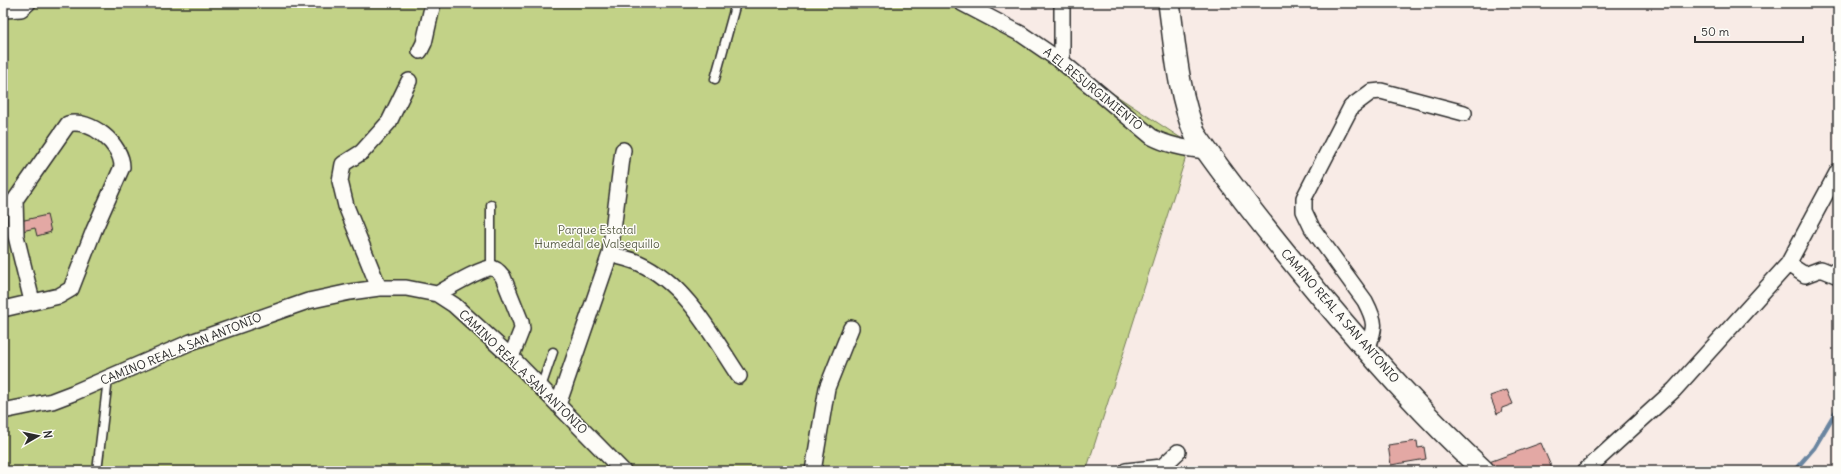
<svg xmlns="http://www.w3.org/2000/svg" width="1841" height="474" viewBox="0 0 1841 474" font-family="Delius,sans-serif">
	<rect width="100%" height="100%" fill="#f8ebe6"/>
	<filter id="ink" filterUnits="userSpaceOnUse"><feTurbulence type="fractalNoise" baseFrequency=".025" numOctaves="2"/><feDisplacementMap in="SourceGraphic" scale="8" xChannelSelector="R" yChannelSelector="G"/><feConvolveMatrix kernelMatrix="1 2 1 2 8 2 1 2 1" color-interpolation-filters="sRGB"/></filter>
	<g filter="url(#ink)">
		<path fill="#c2d287" stroke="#767e59" d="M3,3H986L989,12L1190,144L1086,471H3Z"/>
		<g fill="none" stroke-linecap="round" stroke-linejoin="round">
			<path stroke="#6a85a0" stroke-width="4.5" d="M1794,471L1814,448L1838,408"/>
		</g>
		<path fill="#e3a8a4" stroke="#2b2b2b" d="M47,215L51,232L37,236L35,228L22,231L20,221Z
			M1507,390L1513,404L1502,408L1501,412L1497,414L1490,396Z
			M1417,441L1418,448L1424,447L1426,459L1391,465L1388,445Z
			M1541,443L1553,471H1487L1481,465Z"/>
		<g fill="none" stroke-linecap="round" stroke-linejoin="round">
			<g stroke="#2b2b2b" stroke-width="11">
				<path id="lane" d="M715,79L736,3
					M491,268V205
					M541,387L553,352
					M97,471L108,379"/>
			</g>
			<g stroke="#2b2b2b" stroke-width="18">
				<path id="street" d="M962,3L1021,34L1062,62L1152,137C1169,146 1187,149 1207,151
					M3,10L21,9L28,3
					M420,51L424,43L433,3
					M1062,62V3
					M610,254C619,257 630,259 639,263C686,284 712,336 739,376
					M1788,264L1805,275L1821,269L1838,276
					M379,288L346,206L340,181L343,164L362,152L389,122L409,81
					M437,294C448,288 481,268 491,268C496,268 500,273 503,277L521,322L522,329L511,357
					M3,309L59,296L71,289L94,230L122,167C122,144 90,118 68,124L15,200L16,236L32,301
					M1367,350C1375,327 1377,324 1365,301L1312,228L1304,211V198L1351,107L1371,92L1381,91L1464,113
					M558,405L610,254L623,150
					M3,411L52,401L73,393L191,342L308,301L350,292L379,288H406L437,294L454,305L511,357L623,471
					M813,471L827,388L851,328
					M1126,471L1162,467L1178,452
					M1585,471L1674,390L1788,264L1838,171"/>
			</g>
			<g stroke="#2b2b2b" stroke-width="24">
				<path id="secondary" d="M1169,3C1175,46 1178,93 1195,134C1235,192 1280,247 1325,301C1375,360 1427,419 1484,471"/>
			</g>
			<use href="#lane" stroke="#fdfcf7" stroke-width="8"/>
			<use href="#street" stroke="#fdfcf7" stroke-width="15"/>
			<use href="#secondary" stroke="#fdfcf7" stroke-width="21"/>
		</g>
	</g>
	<g text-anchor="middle" stroke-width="3" stroke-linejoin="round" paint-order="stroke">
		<g font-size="12" fill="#2b2b2b" stroke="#fdfcf7">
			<text transform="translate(1093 89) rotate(39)" y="4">A EL RESURGIMIENTO</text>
			<text transform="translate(1340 316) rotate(49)" y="4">CAMINO REAL A SAN ANTONIO</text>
			<text transform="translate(181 349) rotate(-22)" y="4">CAMINO REAL A SAN ANTONIO</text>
			<text transform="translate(523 372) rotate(44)" y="4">CAMINO REAL A SAN ANTONIO</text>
		</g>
		<g font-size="12" fill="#585d47" stroke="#fdfcf7">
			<text x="597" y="234">Parque Estatal<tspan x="597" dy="14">Humedal de Valsequillo</tspan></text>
		</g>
	</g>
	<rect width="1841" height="474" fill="none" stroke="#fdfcf7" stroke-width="16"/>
	<rect x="8" y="8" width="1825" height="458" fill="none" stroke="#2b2b2b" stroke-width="1.5" filter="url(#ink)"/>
	<g transform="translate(38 436) rotate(81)" stroke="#fdfcf7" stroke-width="3" paint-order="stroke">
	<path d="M0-3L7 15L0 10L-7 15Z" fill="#2b2b2b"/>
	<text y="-6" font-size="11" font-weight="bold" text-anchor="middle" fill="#2b2b2b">N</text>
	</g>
	<path d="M1695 36v6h108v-6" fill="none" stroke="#2b2b2b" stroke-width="2"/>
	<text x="1701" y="36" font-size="12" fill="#2b2b2b" stroke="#fdfcf7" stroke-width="3" paint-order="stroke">50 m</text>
</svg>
